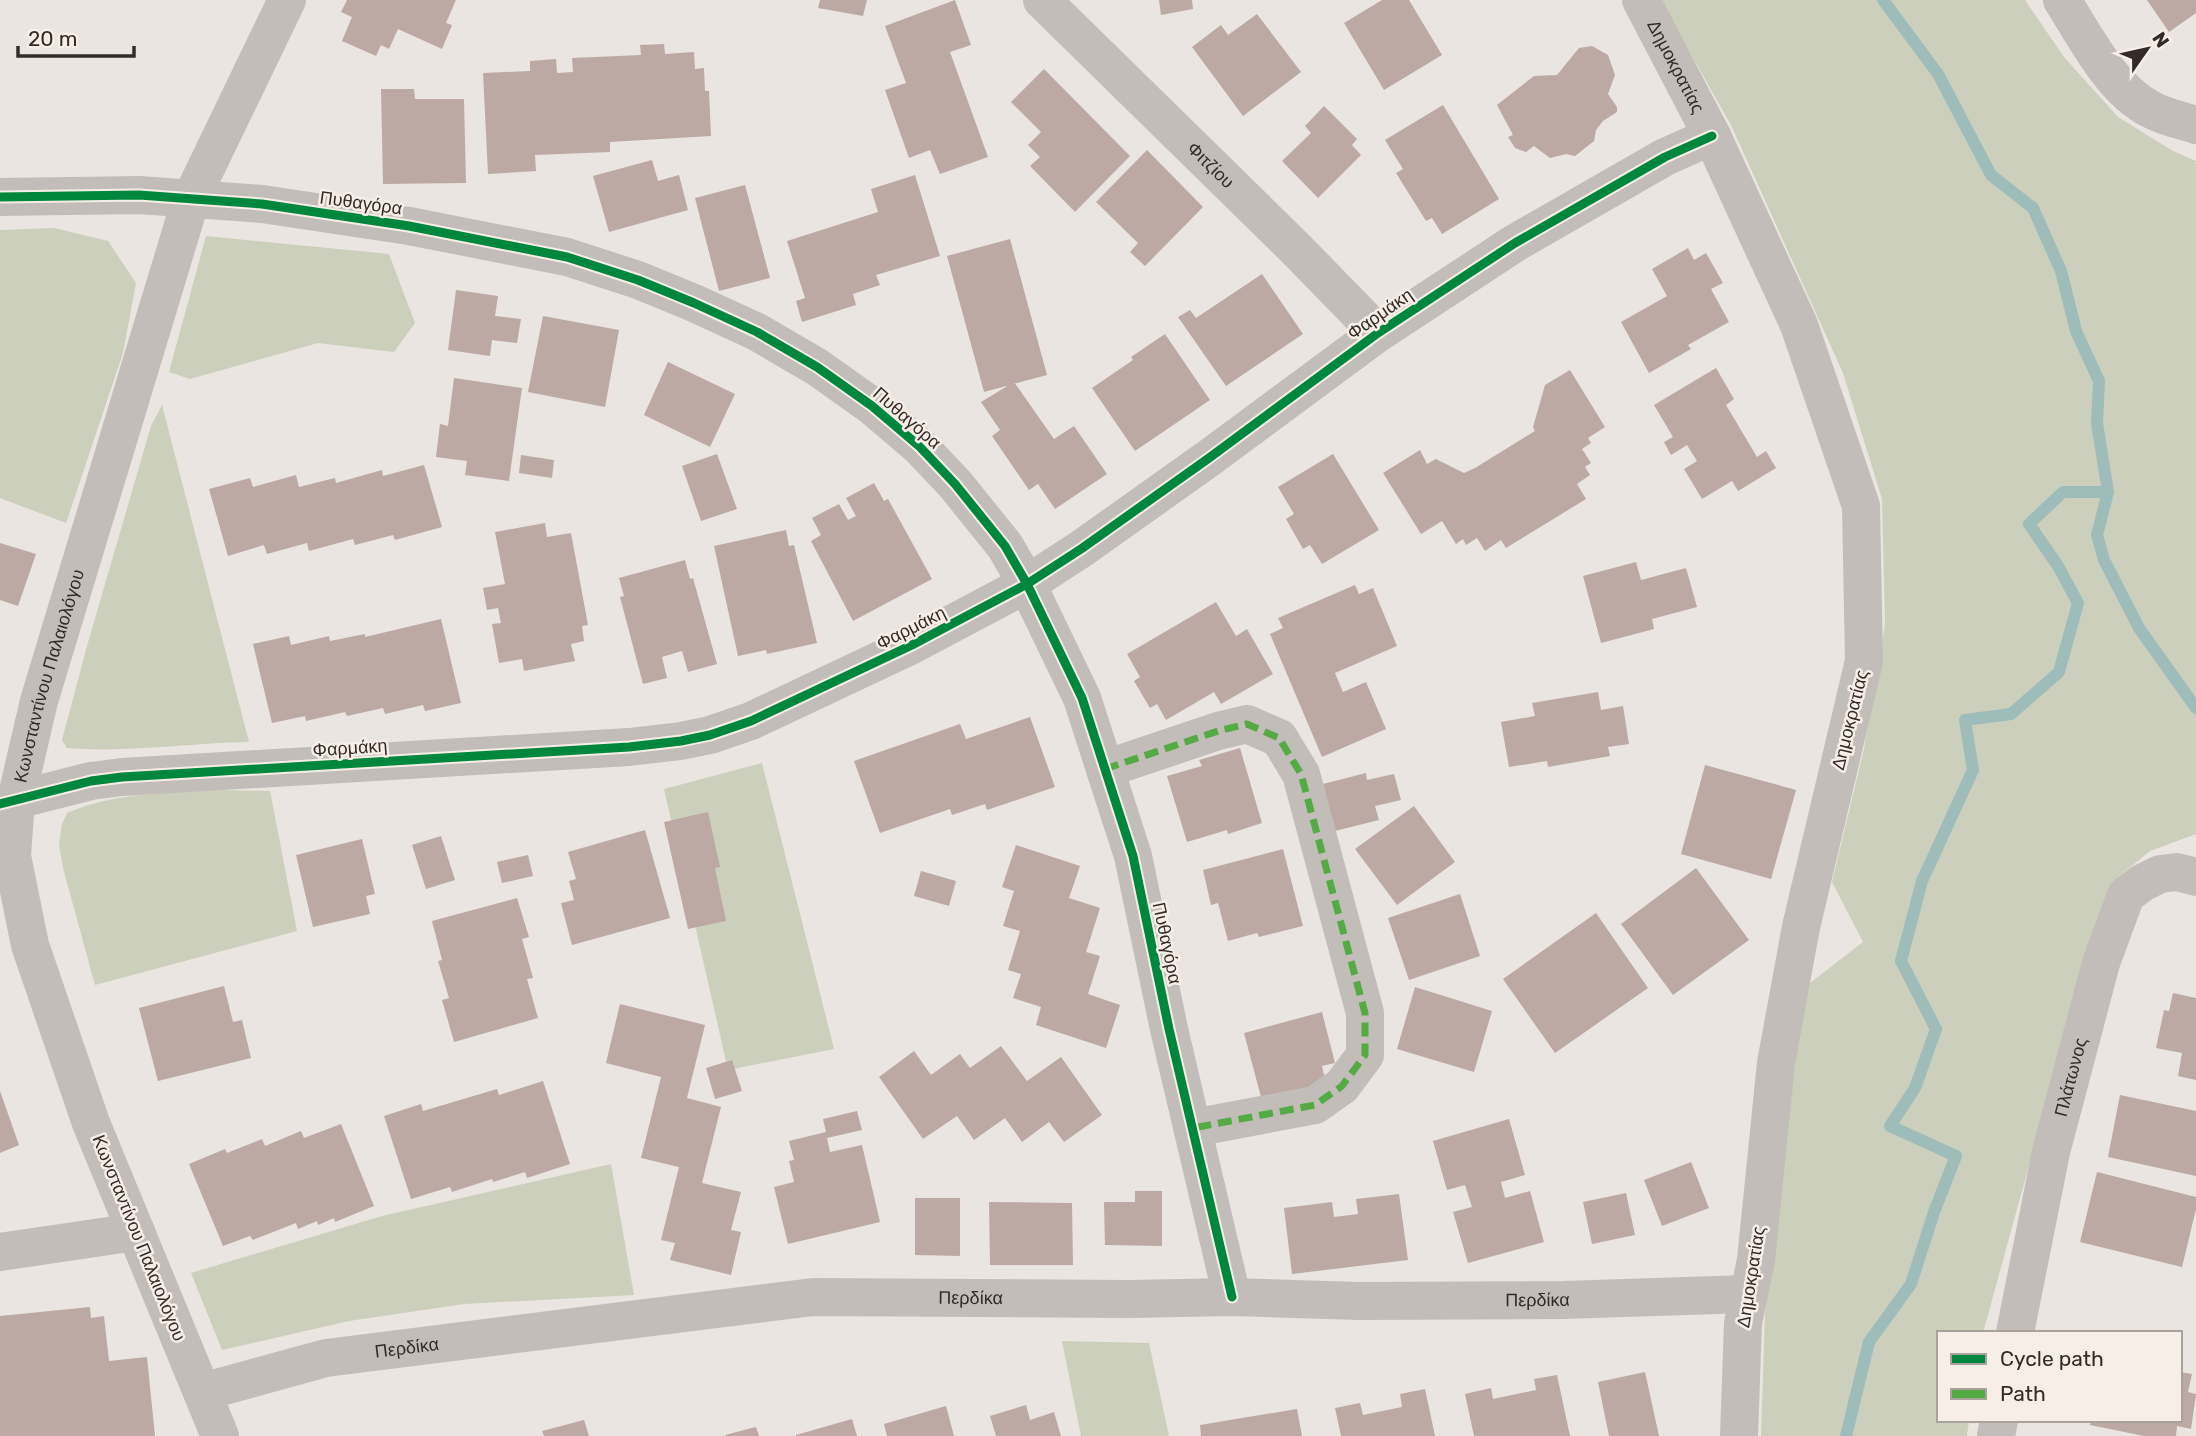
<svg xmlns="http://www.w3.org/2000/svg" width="2196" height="1436" viewBox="0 0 2196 1436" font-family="Rubik,sans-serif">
	<rect width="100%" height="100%" fill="#eae5e0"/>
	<path fill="#cccfbb" d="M1660,0H2025L2064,57L2118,117L2173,151L2196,161V834L2150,851L2117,878L2087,954L1983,1333H1939V1420H1969L1967,1436H1761L1765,1313L1769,1275L1790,1082L1810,983L1863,942L1832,882L1864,749L1885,624L1882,499L1843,373L1731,125Z
		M54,228L108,241L136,283L123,353L66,523L0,498V230Z
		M206,236L389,254L415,323L394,352L318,343L190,379L169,372Z
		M162,405L249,742C188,743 127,753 67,748L62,740L87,646L151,426Z
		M762,763L834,1049L728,1070L664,789Z
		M214,790L270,791L297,931L95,985L63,868L59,845L62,824L67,813C112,793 165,793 214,790Z
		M611,1164L634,1295L464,1304L349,1321L222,1350L191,1273L382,1216Z
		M1062,1341L1149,1343L1169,1436H1081Z"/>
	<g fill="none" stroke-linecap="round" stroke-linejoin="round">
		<path stroke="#9dbcba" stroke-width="12" d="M1883,0L1938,74L1991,175L2033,208L2061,271L2076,331L2099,381L2097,423L2108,492L2097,535L2104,560L2139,628L2196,708
			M1846,1436L1869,1342L1911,1284L1934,1212L1956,1156L1890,1126L1915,1088L1936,1029L1901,961L1922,881L1973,770L1965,720L2011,714L2059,672L2078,603L2058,566L2029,524L2063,492H2108"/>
	</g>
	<path fill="#bca9a3" d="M347,0H456L446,23L452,25L442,49L398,29L389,49L381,45L376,56L342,41L352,17L341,12Z
		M820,0H867L863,16L818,8Z
		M955,0L971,45L950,52L988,157L940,174L930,150L909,158L885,90L906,83L885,26Z
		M1159,0H1192L1193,9L1161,15Z
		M1382,0H1409L1442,55L1384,90L1344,23Z
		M2147,0H2196V13L2169,32Z
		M1257,14L1301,72L1243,116L1192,47L1221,25L1228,35Z
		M664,44L665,54L694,52L695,69L704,68L705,91H709L711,136L610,142V152L535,155L536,171L488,174L483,73L530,71V61L556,59L557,73L573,72L572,58L641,55L640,45Z
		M1592,46L1608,55L1615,75L1608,94L1617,107V112L1603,121L1596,130L1594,141L1575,156L1566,154L1550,158L1534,146L1526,152L1515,148L1508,137L1513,135L1497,105L1534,76L1557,75L1579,48Z
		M1044,69L1130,156L1075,212L1030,166L1040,157L1028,145L1041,132L1011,102Z
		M381,89H414L415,99H464L466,183L383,184Z
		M1443,105L1499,199L1442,234L1432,218L1426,221L1396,173L1403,169L1385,140Z
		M1324,106L1357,139L1352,145L1361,155L1318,198L1282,161L1311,133L1305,126Z
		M1147,150L1203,207L1145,266L1130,252L1138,243L1096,202Z
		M652,160L658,181L679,175L688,210L609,232L593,176Z
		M915,175L940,256L876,275L880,285L853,294L856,305L802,322L796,301L805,298L787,241L878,212L871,189Z
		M745,185L770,278L719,291L695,198Z
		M1010,239L1047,375L984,392L947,256Z
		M1688,248L1694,260L1706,253L1723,283L1711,289L1729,322L1688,345L1691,349L1649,373L1621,322L1667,296L1652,269Z
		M1262,274L1303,334L1226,386L1178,317L1190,310L1196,318Z
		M456,290L498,296L495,316L521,319L517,343L492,340L490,356L448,350Z
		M543,316L619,330L605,407L528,392Z
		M1165,334L1210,400L1135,451L1092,388L1133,360L1131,357Z
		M668,362L735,394L710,447L644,415Z
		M1716,368L1734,399L1726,405L1757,457L1766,451L1776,468L1738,491L1732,481L1702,499L1684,469L1697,461L1687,445L1671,455L1664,442L1673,437L1654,405Z
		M1570,370L1605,427L1588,438L1591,443L1582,449L1591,463L1585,467L1590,475L1577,484L1586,499L1506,548L1501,540L1485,551L1477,538L1466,545L1463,539L1456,544L1442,521L1421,534L1383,473L1420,450L1427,464L1436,459L1464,473L1475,468L1535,431L1533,427L1545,385Z
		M454,378L522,388L509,481L465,475L467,461L436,457L440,424L448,426Z
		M1014,382L1054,439L1074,426L1107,474L1055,509L1038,484L1029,490L992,436L1000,430L981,402Z
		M717,454L737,509L701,521L682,466Z
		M1333,454L1379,530L1322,564L1310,545L1303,549L1286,519L1294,514L1278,487Z
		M521,455L554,460L552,478L519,473Z
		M424,465L442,527L395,540L393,535L355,545L353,539L309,551L307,543L267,554L264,545L228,556L209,489L250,478L253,487L296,475L299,487L335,478L336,483L382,470L383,476Z
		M874,483L884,501L888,499L932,579L853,621L811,541L821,535L812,518L839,504L848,520L856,516L846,498Z
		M545,523L547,537L571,533L588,625L582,626L584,641L571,644L575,661L524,671L522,659L499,663L492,624L501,623L498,608L487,610L483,588L505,584L495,532Z
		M786,530L789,546L794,545L817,643L767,654L766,650L738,656L714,546Z
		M0,543L36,554L18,606L0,600Z
		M685,560L690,579L693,578L717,664L688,672L682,651L662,657L667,678L643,684L620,597L624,596L619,578Z
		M1636,562L1641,580L1686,568L1697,607L1652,619L1654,629L1601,643L1583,576Z
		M1355,585L1359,594L1373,588L1397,646L1335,673L1343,692L1366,682L1386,729L1322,757L1270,634L1283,628L1278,618Z
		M1216,602L1236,636L1247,629L1273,674L1221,704L1214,692L1166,720L1157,704L1150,708L1134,681L1140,677L1127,654Z
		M441,619L461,703L425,711L423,705L385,714L383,708L347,716L345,712L306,721L305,716L272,723L253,644L289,636L291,645L329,636L330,641L365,634V637Z
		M1598,692L1601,710L1623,706L1629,744L1608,747L1610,756L1548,767L1547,761L1509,767L1501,722L1535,716L1532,703Z
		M1030,717L1055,787L987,810L985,804L952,815L950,809L880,833L854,761L960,724L966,739Z
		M1240,748L1262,823L1228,834L1227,830L1187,842L1167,776L1202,766L1199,760Z
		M1705,765L1796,790L1771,879L1681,854Z
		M1366,773L1367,780L1394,774L1401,800L1375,806L1379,820L1335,831L1323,784Z
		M1414,806L1455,862L1397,905L1355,849Z
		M708,812L720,867L715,868L726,921L688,929L664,822Z
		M645,830L670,918L572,945L561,903L574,900L569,881L576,879L568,852Z
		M441,836L455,880L426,889L412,845Z
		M362,839L375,894L366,896L370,914L313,927L296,855Z
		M1016,845L1080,866L1069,898L1100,908L1086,952L1100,956L1088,994L1120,1005L1106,1048L1036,1025L1041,1007L1013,998L1021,974L1008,970L1020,931L1003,926L1014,891L1002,887Z
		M1283,849L1303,926L1259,937L1257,933L1228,941L1218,903L1211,905L1203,870Z
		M528,855L533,876L502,883L497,862Z
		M1696,868L1749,940L1673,995L1621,924Z
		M921,871L956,881L949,906L914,896Z
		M1460,894L1480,956L1409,980L1388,918Z
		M517,898L529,937L522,939L533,978L527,979L538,1018L454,1042L442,1000L449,998L438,961L442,960L432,921Z
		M1596,913L1648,988L1555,1053L1503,979Z
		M224,986L233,1022L242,1020L251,1058L158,1081L139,1008Z
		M1415,987L1492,1011L1474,1072L1397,1049Z
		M2173,993L2196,998V1080L2178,1076L2182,1053L2156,1048L2164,1010L2169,1011Z
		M620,1004L705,1025L687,1098L721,1107L702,1183L741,1192L731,1230L741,1232L731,1275L670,1260L675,1243L661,1240L679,1167L641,1158L661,1077L606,1063Z
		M1322,1012L1335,1063L1322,1066L1326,1084L1262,1101L1244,1033Z
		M1001,1046L1027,1081L1061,1057L1102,1115L1064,1142L1049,1122L1022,1142L1005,1118L974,1140L957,1116L923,1139L879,1077L914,1051L931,1075L960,1054L970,1068Z
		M732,1060L742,1091L715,1099L706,1068Z
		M543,1081L570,1164L527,1178L525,1172L493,1182L492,1179L452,1192L450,1187L411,1199L384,1116L421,1104L423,1111L497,1089L499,1095Z
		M0,1091L19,1145L0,1153Z
		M2120,1095L2196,1111V1176L2108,1157Z
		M857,1111L862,1130L827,1138L830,1152L862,1145L880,1222L788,1244L774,1187L794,1182L789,1161L794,1160L789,1141L826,1132L823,1119Z
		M1509,1119L1525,1175L1501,1182L1505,1198L1530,1191L1544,1242L1468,1263L1453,1212L1472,1207L1465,1185L1447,1190L1433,1141Z
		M341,1124L374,1206L335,1222L334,1218L318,1225L317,1221L298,1229L296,1223L253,1240L250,1236L223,1246L189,1164L225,1149L227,1153L262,1139L265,1146L301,1131L304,1138Z
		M1691,1162L1709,1208L1662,1226L1644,1180Z
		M2097,1172L2196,1197V1209L2182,1267L2080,1242Z
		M1135,1191H1162V1246L1105,1245L1104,1202H1135Z
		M1626,1193L1635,1235L1592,1244L1583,1202Z
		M1399,1194L1408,1260L1292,1274L1284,1208L1332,1202L1334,1217L1358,1214L1356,1199Z
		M915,1198H960V1256L915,1255Z
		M989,1202L1072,1203L1073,1265H990Z
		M90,1307L91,1318L104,1316L109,1361L147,1357L155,1436H0V1316Z
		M1645,1372L1659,1436H1609L1598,1382Z
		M2180,1372L2192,1374L2188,1392L2196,1394L2191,1429L2177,1426L2176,1436H2144L2090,1425L2091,1420H2180Z
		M1557,1375L1570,1436H1474L1465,1394L1491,1388L1493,1399L1536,1390L1534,1379Z
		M1425,1389L1435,1436H1341L1335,1408L1360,1403L1363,1415L1402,1407L1400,1394Z
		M1026,1405L1030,1420L1054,1412L1061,1436H996L990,1416Z
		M946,1406L954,1436H887L884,1424Z
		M1297,1409L1302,1436H1201L1200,1425Z
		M852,1419L857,1436H796V1435Z
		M584,1420L589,1436H544L542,1431Z
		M756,1427L759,1436H726L725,1435Z"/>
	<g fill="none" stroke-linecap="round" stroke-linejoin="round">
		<g stroke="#c3bdb9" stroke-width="38">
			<path id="s1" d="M1042,0L1296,249L1378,333"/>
			<path id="s2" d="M1641,0L1712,136L1799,325L1861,506L1864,661L1801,927L1776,1063L1756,1260L1743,1323L1739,1436"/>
			<path d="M2062,0C2085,36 2111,89 2150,109C2164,117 2180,120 2196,125"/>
			<path d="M0,197L139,195L262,204L409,226L567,257L638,280L694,303L757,332L817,367L872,406L919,446L955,484L1005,546L1027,584L1082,698L1133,856L1169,1029L1232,1297"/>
			<path d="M1105,769L1218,731L1247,724L1279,738L1301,774L1365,1013V1055L1342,1086L1315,1105L1193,1128"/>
			<path d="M0,804L91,781L122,777L629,747L681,741L710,735L751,721L912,645L1027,584L1081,549L1209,458L1378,333L1515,243L1665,157L1712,136"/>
			<path d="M0,1252L136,1232"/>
			<path id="s3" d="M2015,1333L2051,1152L2101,963L2126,895L2142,883L2160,874L2177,872L2196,877"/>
			<path id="s4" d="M202,1392L326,1358L813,1297L1130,1299L1232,1297L1359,1301L1563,1300L1748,1294"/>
			<path id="s5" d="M220,1436L91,1123L30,945L12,856L16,800L39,701L191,199L287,0"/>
			<path d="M1996,1436L1999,1420"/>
		</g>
		<path stroke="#54ab44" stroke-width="7" stroke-dasharray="14 7" stroke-linecap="butt" d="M1105,769L1218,731L1247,724L1279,738L1301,774L1365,1013V1055L1342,1086L1315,1105L1193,1128"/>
		<g stroke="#f7efe7" stroke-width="13">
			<path id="cycleway" d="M0,197L139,195L262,204L409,226L567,257L638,280L694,303L757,332L817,367L872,406L919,446L955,484L1005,546L1027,584L1082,698L1133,856L1169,1029L1232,1297
				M0,804L91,781L122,777L629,747L681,741L710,735L751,721L912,645L1027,584L1081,549L1209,458L1378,333L1515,243L1665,157L1712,136"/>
		</g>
		<use href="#cycleway" stroke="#00873e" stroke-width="9"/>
	</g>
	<g text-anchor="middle" stroke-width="5" stroke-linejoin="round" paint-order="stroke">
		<g font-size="18" fill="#342b28" stroke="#f7efe7">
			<text dy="6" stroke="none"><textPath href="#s2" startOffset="75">Δημοκρατίας</textPath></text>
			<text dy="6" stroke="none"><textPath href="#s1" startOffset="236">Φιτζίου</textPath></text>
			<text transform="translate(361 203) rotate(8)" y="6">Πυθαγόρα</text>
			<text transform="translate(1380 314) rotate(-35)" y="6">Φαρμάκη</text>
			<text transform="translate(907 418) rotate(41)" y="6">Πυθαγόρα</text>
			<text transform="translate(911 628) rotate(-27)" y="6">Φαρμάκη</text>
			<text dy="6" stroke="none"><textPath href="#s5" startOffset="802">Κωνσταντίνου Παλαιολόγου</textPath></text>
			<text transform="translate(1850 720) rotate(-76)" y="6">Δημοκρατίας</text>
			<text transform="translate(350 748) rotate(-4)" y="6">Φαρμάκη</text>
			<text transform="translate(1167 943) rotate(78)" y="6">Πυθαγόρα</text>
			<text dy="6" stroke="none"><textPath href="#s3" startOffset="262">Πλάτωνος</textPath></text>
			<text transform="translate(139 1238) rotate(68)" y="6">Κωνσταντίνου Παλαιολόγου</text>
			<text transform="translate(1751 1277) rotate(-81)" y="6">Δημοκρατίας</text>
			<text dy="6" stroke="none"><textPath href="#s4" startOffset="777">Περδίκα</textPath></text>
			<text dy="6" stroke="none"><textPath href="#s4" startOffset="1344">Περδίκα</textPath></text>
			<text dy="6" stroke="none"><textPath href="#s4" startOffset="210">Περδίκα</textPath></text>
		</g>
	</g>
	<rect x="1937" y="1331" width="245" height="91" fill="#f7efe7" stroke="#a9a19b" stroke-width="2"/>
	<rect x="1951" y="1354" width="35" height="10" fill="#00873e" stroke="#a9a19b" stroke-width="2"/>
	<text x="2000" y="1366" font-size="21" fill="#342b28">Cycle path</text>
	<rect x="1951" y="1389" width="35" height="10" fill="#54ab44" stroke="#a9a19b" stroke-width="2"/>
	<text x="2000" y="1401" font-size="21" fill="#342b28">Path</text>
	<g transform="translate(2147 49) rotate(56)" stroke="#f7efe7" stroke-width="5" paint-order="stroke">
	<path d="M0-5L12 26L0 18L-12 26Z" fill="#342b28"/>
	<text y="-10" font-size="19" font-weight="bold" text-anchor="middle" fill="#342b28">N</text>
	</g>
	<path d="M18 46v10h116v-10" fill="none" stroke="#342b28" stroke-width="3.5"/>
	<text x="28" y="46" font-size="21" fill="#342b28" stroke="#f7efe7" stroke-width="5" paint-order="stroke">20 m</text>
</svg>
